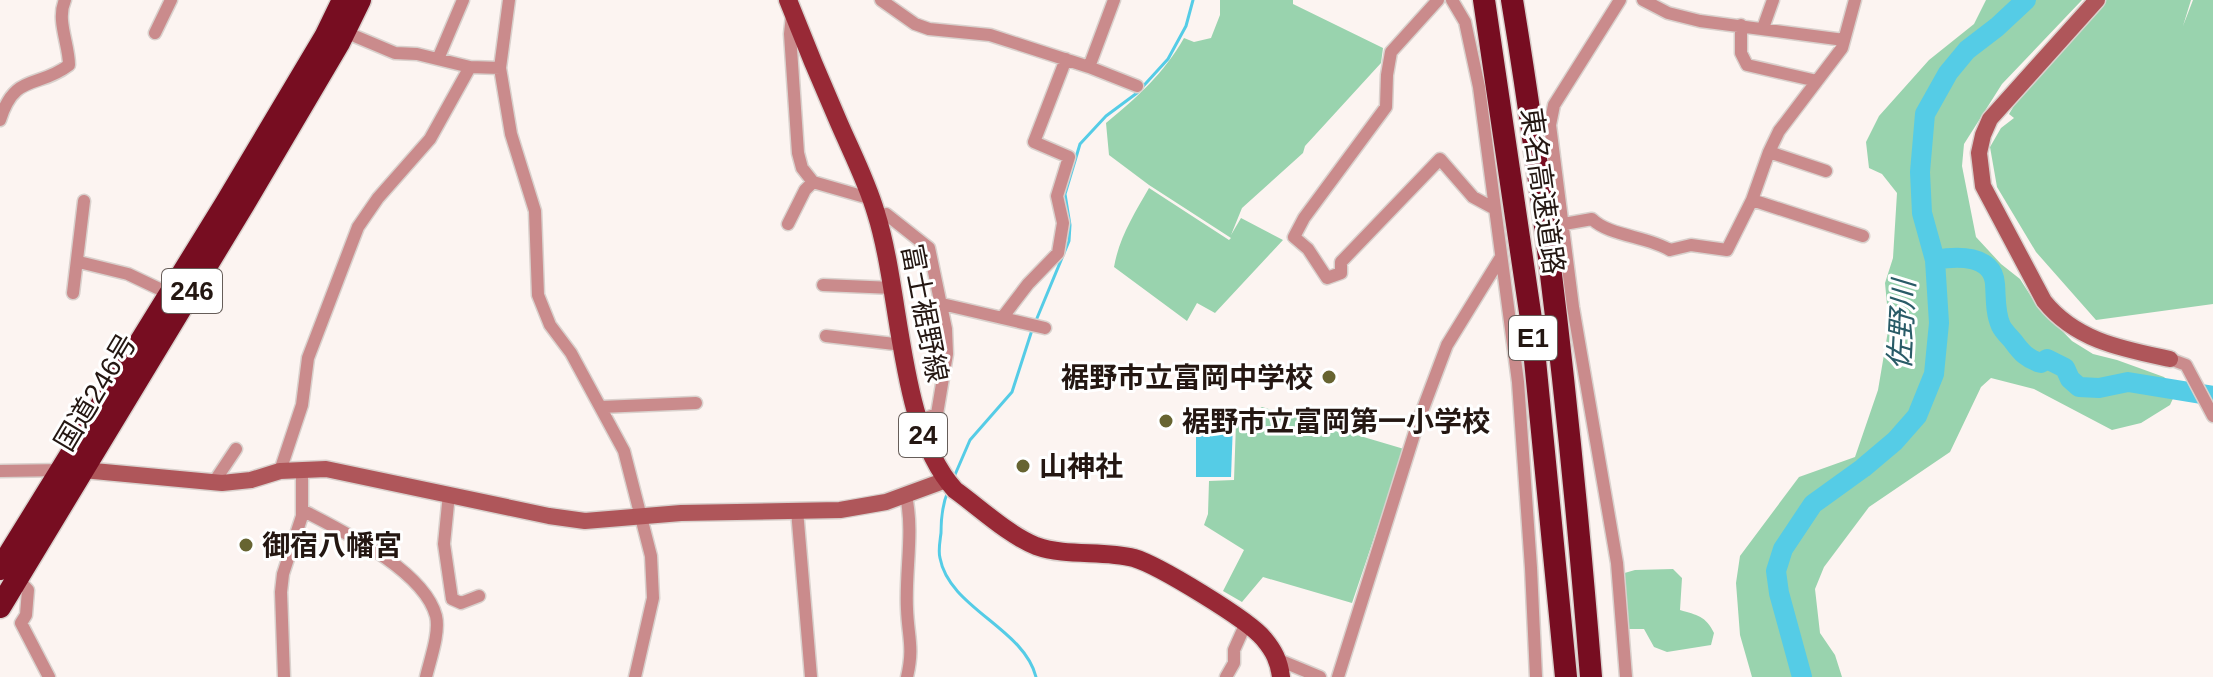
<svg xmlns="http://www.w3.org/2000/svg" width="2213" height="677" viewBox="0 0 2213 677" font-family="Helvetica,'Noto Sans JP',sans-serif">
	<rect width="100%" height="100%" fill="#fcf4f1"/>
	<path fill="#99d3ae" d="M1220,0H1293V4L1383,48L1381,63L1305,146L1303,153L1242,208L1231,235L1241,218L1283,240L1215,313L1197,303L1187,321L1114,267C1119,238 1134,214 1149,188L1229,240L1231,238L1149,185L1109,155L1106,123C1137,98 1164,73 1184,38L1194,42L1211,38L1220,15Z
		M1986,0H2082L2002,84L1964,144L1962,166L1976,237L2001,264L2020,279L2036,304L2072,341L2093,354L2117,360L2164,377L2177,390L2170,405L2141,423L2112,430L2034,389L1991,378L1981,387L1950,452L1869,507L1824,567L1815,589L1820,633L1835,655L1842,677H1752L1740,635L1736,583L1740,556L1799,477L1855,457L1878,390L1889,325L1885,283L1893,258L1897,193L1882,174L1869,168L1866,142L1879,116L1929,60L1974,24Z
		M2097,0H2191L2183,26L2193,0H2213V304L2096,320L2036,252L1997,187L1990,147L2001,128L2014,118L2009,114L2038,66Z
		M1262,407L1404,449L1352,603L1263,577L1242,602L1223,591L1244,550L1204,525L1208,514L1209,481L1234,480L1236,423Z
		M1673,569L1682,578L1680,610C1697,615 1706,616 1714,633L1711,645L1667,652L1654,647L1644,629H1623L1621,574L1635,570Z"/>
	<path fill="#55cce6" d="M1196,422L1233,423L1231,477H1196Z"/>
	<g fill="none" stroke-linecap="round" stroke-linejoin="round">
		<path stroke="#55cce6" stroke-width="3" d="M1035,323L1069,241L1070,225L1065,194L1080,144L1106,116L1137,93L1168,59L1186,26L1193,0
			M954,477L970,440L1012,392L1032,330
			M948,491C942,505 941,518 941,533C940,541 938,551 940,558C949,608 1024,628 1036,677"/>
		<path stroke="#55cce6" stroke-width="20" d="M1935,260C1956,256 1993,254 1995,284C1996,297 1995,313 2001,326C2004,332 2009,336 2013,341C2021,352 2027,359 2041,363L2047,359L2065,368L2070,379L2079,387L2099,388L2128,382L2213,396
			M1802,677L1779,593L1776,571L1783,549L1813,504L1863,468L1895,441L1917,416L1934,374L1939,323L1935,260L1922,213L1920,172L1925,114L1948,73L1967,50L1997,27L2026,0"/>
		<g stroke="#d9d1cd" stroke-width="15">
			<path id="street" d="M509,0L500,68L511,134L535,211L538,295L550,325L571,353L624,451L651,556L653,598L635,677
				M881,0L915,24L929,29L990,35L1089,67L1114,0
				M1438,0L1391,52L1387,75L1386,107L1304,218L1294,237L1308,249L1327,278L1341,273V262L1440,159L1473,197L1495,209
				M1452,0L1465,22L1479,87L1518,382L1531,568L1536,677
				M1620,0L1554,105L1550,125L1573,307L1617,563L1626,677
				M1643,0L1668,13L1700,21L1844,40
				M792,15L790,34L798,153L802,168L813,182L872,199
				M1741,25V53L1747,65L1817,81
				M1763,28L1773,0
				M345,32L395,53L417,54L470,67L500,68
				M155,33L171,0
				M438,59L463,0
				M1089,67L1137,86
				M0,120C15,72 38,89 69,65C69,44 56,20 65,0
				M1769,152L1826,171
				M1752,200L1863,236
				M878,216L886,214L929,248L946,329L947,354L937,414L918,421
				M788,224L805,190L813,182
				M1564,224L1592,219C1609,236 1647,236 1670,250L1691,245L1727,250L1752,200L1769,152L1779,131L1842,48L1855,0
				M79,262L128,274L170,294
				M823,285L893,288
				M73,293L84,201
				M942,304L1045,328
				M1002,318L1028,284L1058,253L1063,223L1057,196L1069,157L1034,142L1066,59
				M826,336L903,345
				M2170,359L2186,365L2213,416
				M601,407L696,403
				M0,471L64,470
				M280,471L302,405L308,358L358,227L378,198L430,139L470,67
				M214,482L236,449
				M449,494L444,544L452,599L461,603L479,596
				M906,496C914,533 905,571 907,609C908,637 914,647 907,677
				M302,510C342,531 424,570 436,616C440,633 430,660 426,677
				M797,510L811,677
				M17,578L28,590L26,615L21,623L49,677
				M1279,660L1320,677
				M284,677L281,592L283,574L302,516V470
				M1226,677L1234,663V650L1246,623
				M1338,677L1418,422L1447,345L1501,257"/>
		</g>
		<g stroke="#d9d1cd" stroke-width="19">
			<path id="secondary" d="M2097,0L1990,119L1983,135L1979,153L1983,186L2044,301C2076,341 2123,349 2170,359
				M83,470L222,483L251,480L280,471L326,469L549,516L585,521L681,513L840,510L886,502L946,480"/>
		</g>
		<g stroke="#d9d1cd" stroke-width="21">
			<path id="primary" d="M788,0C804,41 821,82 839,123C852,153 867,182 876,213C902,295 898,427 955,490C980,508 1007,534 1036,546C1067,557 1102,550 1134,558C1158,565 1249,620 1264,639C1274,651 1279,661 1281,677"/>
		</g>
		<g stroke="#d9d1cd" stroke-width="25">
			<path id="highway" d="M1484,0L1531,319L1566,677
				M1512,0C1549,224 1573,451 1591,677
				M0,569L226,203L325,37L343,0
				M0,607L244,204L339,43L360,0"/>
		</g>
		<use href="#street" stroke="#ca8b8c" stroke-width="12"/>
		<use href="#secondary" stroke="#af565a" stroke-width="16"/>
		<use href="#primary" stroke="#982936" stroke-width="18"/>
		<use href="#highway" stroke="#770d21" stroke-width="22"/>
	</g>
	<g fill="#676431" stroke="#fff" stroke-width="3">
		<circle cx="1329" cy="377" r="8"/>
		<circle cx="1166" cy="421" r="8"/>
		<circle cx="1023" cy="466" r="8"/>
		<circle cx="246" cy="545" r="8"/>
	</g>
	<g text-anchor="middle" stroke-width="6" stroke-linejoin="round" paint-order="stroke">
		<g fill="#fff" stroke="#665d59" stroke-width="2">
			<rect x="162" y="269" width="60" height="44" rx="6"/>
			<rect x="1509" y="316" width="48" height="44" rx="6"/>
			<rect x="899" y="413" width="48" height="44" rx="6"/>
		</g>
		<g font-size="26" font-weight="bold" fill="#241712">
			<text x="192" y="300">246</text>
			<text x="1533" y="347">E1</text>
			<text x="923" y="444">24</text>
		</g>
		<g font-size="28" fill="#241712" stroke="#fff">
			<text transform="translate(1543 191) rotate(82)" y="10">東名高速道路</text>
			<text transform="translate(925 313) rotate(79)" y="10">富士裾野線</text>
			<text transform="translate(95 392) rotate(-59)" y="10">国道246号</text>
		</g>
		<g font-size="28" font-weight="bold" fill="#241712" stroke="#fff" text-anchor="start">
			<text x="1313" y="387" text-anchor="end">裾野市立富岡中学校</text>
			<text x="1182" y="431">裾野市立富岡第一小学校</text>
			<text x="1039" y="476">山神社</text>
			<text x="262" y="555">御宿八幡宮</text>
		</g>
		<g font-size="30" font-style="italic" fill="#295b67" stroke="#fff">
			<text transform="translate(1902 325) rotate(-87)" y="10">佐野川</text>
		</g>
	</g>
</svg>
